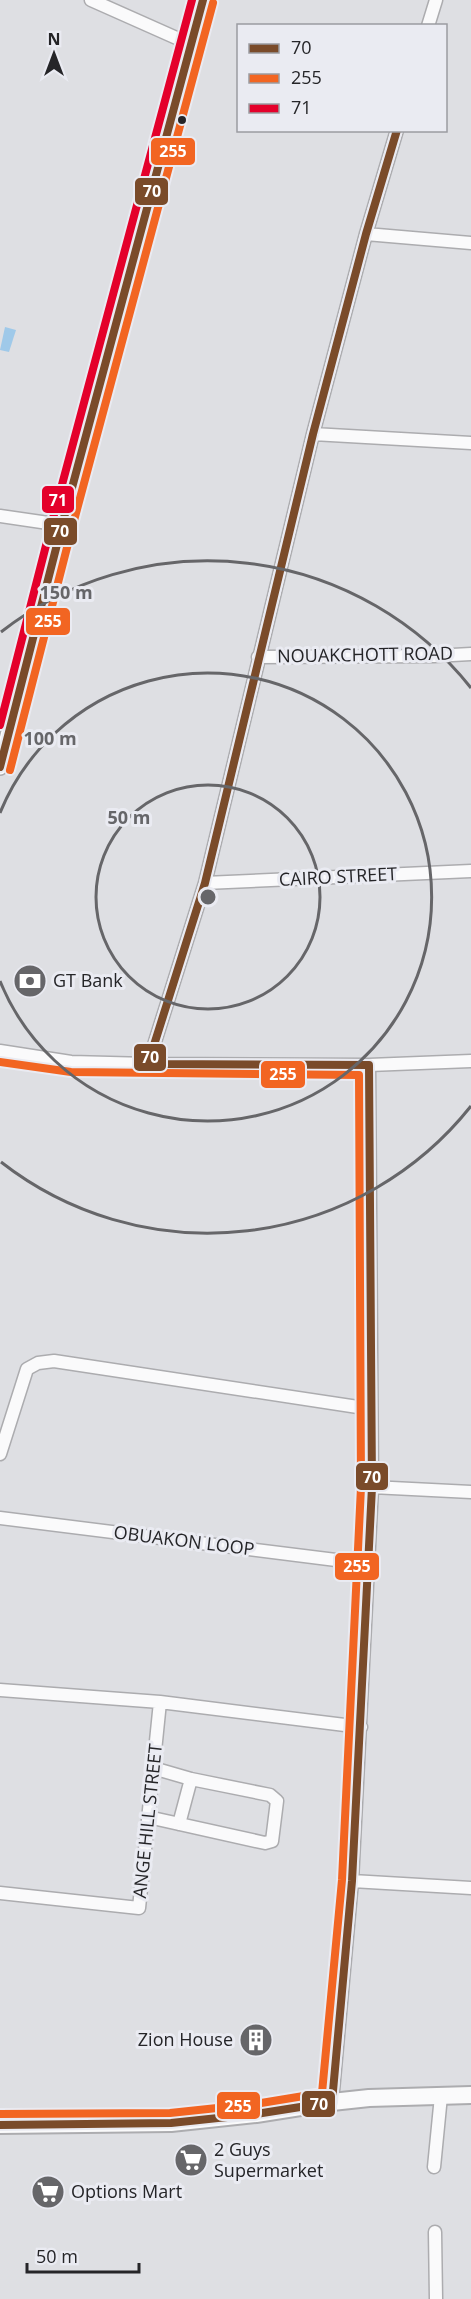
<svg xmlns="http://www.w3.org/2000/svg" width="471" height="2299" viewBox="0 0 471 2299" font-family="'Open Sans',sans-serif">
	<rect width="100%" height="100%" fill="#dedfe3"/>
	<path fill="#9fc9e9" d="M5,327L16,330L9,352L0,350Z"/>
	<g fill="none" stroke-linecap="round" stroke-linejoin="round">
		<g stroke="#acacaf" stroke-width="15">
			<path id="minor" d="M91,0L190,44
				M428,26L436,0
				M366,234L471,243
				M313,434L471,443
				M0,516L62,525
				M258,657L434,656L471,654
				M205,883L471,871
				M0,1051L71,1062L148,1064L369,1065L471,1061
				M148,1064L205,883L313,434L366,234L397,130
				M0,1454L27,1369L38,1363L54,1361L371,1409
				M372,1487L471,1492
				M0,1518L368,1564
				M0,1690L160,1702L361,1727
				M148,1817L265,1843L272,1841L277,1801L270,1795L191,1779L153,1768
				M179,1824L191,1779
				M352,1881L471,1888
				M0,1893L139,1908L160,1702
				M332,2102L352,1881L372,1487L369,1065
				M434,2167L441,2096
				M435,2232L436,2299"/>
		</g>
		<g stroke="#acacaf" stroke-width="18">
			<path id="tertiary" d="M0,767L62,525L203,0"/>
		</g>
		<g stroke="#acacaf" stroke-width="20">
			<path id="secondary" d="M0,2125L171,2123L256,2114L332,2102L369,2098L471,2095"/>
		</g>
		<use href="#minor" stroke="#fafafb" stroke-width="12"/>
		<use href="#tertiary" stroke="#fafafb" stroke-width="15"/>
		<use href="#secondary" stroke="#fafafb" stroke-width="16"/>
		<g stroke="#eaebf2" stroke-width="12">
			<path id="bus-1" d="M0,767L62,525L203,0
				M0,2125L171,2123L256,2114L332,2102L352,1881L372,1487L369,1065L148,1064L205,883L313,434L366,234L397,130"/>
		</g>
		<g stroke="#eaebf2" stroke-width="12">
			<path id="bus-2" d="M10,770L72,528L213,3
				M0,1062L71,1072L359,1075L361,1487L342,1880L322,2093L255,2104L170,2113L0,2114"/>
		</g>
		<g stroke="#eaebf2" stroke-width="12">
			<path id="bus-3" d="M0,725L52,522L192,0"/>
		</g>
		<use href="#bus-1" stroke="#7a4b2a" stroke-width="8"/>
		<use href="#bus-2" stroke="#f26522" stroke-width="8"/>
		<use href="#bus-3" stroke="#e4002b" stroke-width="8"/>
	</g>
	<g fill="none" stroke="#666669" stroke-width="3">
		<circle cx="208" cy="897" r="112"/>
		<path d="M0 813A224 224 0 1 1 0 981"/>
		<path d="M471 1106A336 336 0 0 1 1 1162M1 632A336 336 0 0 1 471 688"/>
	</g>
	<defs>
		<g id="bank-disc" transform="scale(1.725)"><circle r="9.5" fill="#666669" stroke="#eaebf2"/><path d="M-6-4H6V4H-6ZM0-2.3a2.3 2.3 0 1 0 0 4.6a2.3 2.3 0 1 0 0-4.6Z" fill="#fff"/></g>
		<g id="building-disc" transform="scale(1.725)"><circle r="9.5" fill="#666669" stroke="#eaebf2"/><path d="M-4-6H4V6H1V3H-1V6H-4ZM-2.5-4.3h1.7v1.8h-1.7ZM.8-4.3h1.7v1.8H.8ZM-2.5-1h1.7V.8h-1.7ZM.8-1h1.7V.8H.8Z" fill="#fff"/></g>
		<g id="supermarket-disc" transform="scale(1.725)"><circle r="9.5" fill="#666669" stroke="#eaebf2"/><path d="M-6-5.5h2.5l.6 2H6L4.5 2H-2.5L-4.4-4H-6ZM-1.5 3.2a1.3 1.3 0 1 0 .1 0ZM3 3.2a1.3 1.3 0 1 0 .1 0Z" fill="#fff"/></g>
	</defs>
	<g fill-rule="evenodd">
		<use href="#bank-disc" x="30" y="981"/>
		<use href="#building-disc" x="256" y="2040"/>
		<use href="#supermarket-disc" x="191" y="2160"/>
		<use href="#supermarket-disc" x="48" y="2192"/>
	</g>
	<circle fill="#252528" stroke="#eaebf2" stroke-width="2" cx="182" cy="120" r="5"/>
	<g text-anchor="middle" stroke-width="6" stroke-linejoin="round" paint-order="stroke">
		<g font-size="18" fill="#252528" stroke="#eaebf2">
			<text transform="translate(365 655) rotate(-1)" y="6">NOUAKCHOTT ROAD</text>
			<text transform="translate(338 877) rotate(-3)" y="6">CAIRO STREET</text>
			<text transform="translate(184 1541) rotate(7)" y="6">OBUAKON LOOP</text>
			<text transform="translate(148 1821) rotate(-84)" y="6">ANGE HILL STREET</text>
		</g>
		<g font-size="18" fill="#252528" stroke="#eaebf2" text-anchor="start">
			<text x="53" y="987">GT Bank</text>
			<text x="233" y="2046" text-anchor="end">Zion House</text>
			<text x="214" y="2156">2 Guys<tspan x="214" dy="21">Supermarket</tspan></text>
			<text x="71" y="2198">Options Mart</text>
		</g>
	</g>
	<circle cx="208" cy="897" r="9" fill="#666669" stroke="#eaebf2" stroke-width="3"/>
	<g font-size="18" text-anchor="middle" font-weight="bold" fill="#666669" stroke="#eaebf2" stroke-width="6" stroke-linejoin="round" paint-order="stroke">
		<text x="66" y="599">150 m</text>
		<text x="50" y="745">100 m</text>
		<text x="129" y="824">50 m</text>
	</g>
	<g stroke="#eaebf2" stroke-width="2">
		<rect x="150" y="137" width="46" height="29" rx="6" fill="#f26522"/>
		<rect x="134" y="177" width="35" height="29" rx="6" fill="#7a4b2a"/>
		<rect x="41" y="485" width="34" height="29" rx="6" fill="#e4002b"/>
		<rect x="43" y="517" width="35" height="29" rx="6" fill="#7a4b2a"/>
		<rect x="25" y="607" width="46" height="29" rx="6" fill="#f26522"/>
		<rect x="133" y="1043" width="34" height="29" rx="6" fill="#7a4b2a"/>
		<rect x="260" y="1060" width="46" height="29" rx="6" fill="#f26522"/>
		<rect x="355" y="1462" width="34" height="29" rx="6" fill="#7a4b2a"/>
		<rect x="334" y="1552" width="46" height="29" rx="6" fill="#f26522"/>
		<rect x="301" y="2090" width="35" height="28" rx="6" fill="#7a4b2a"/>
		<rect x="216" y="2091" width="45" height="29" rx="6" fill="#f26522"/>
	</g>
	<g font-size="16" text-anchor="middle" font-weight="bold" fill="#fff">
		<text x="173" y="157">255</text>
		<text x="152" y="197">70</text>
		<text x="58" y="506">71</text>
		<text x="60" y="537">70</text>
		<text x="48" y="627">255</text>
		<text x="150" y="1063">70</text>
		<text x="283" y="1080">255</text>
		<text x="372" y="1483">70</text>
		<text x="357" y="1572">255</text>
		<text x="319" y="2110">70</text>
		<text x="238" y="2112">255</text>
	</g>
	<rect x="237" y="24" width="210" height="108" fill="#eaebf2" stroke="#9b9ca1" stroke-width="1.5"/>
	<rect x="249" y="44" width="30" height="9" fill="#7a4b2a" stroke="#9b9ca1" stroke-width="1.5"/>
	<text x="291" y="54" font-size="18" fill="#252528">70</text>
	<rect x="249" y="74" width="30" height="9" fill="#f26522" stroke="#9b9ca1" stroke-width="1.5"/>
	<text x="291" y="84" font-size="18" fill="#252528">255</text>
	<rect x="249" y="104" width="30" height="9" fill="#e4002b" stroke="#9b9ca1" stroke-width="1.5"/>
	<text x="291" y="114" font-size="18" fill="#252528">71</text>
	<g transform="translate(54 54)" stroke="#eaebf2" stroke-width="4.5" paint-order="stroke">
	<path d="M0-4.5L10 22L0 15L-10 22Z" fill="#252528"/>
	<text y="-9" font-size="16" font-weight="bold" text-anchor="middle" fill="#252528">N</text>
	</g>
	<path d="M27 2263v9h112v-9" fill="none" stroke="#252528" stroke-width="3"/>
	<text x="36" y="2263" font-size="18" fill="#252528" stroke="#eaebf2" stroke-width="4.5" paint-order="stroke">50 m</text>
</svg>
